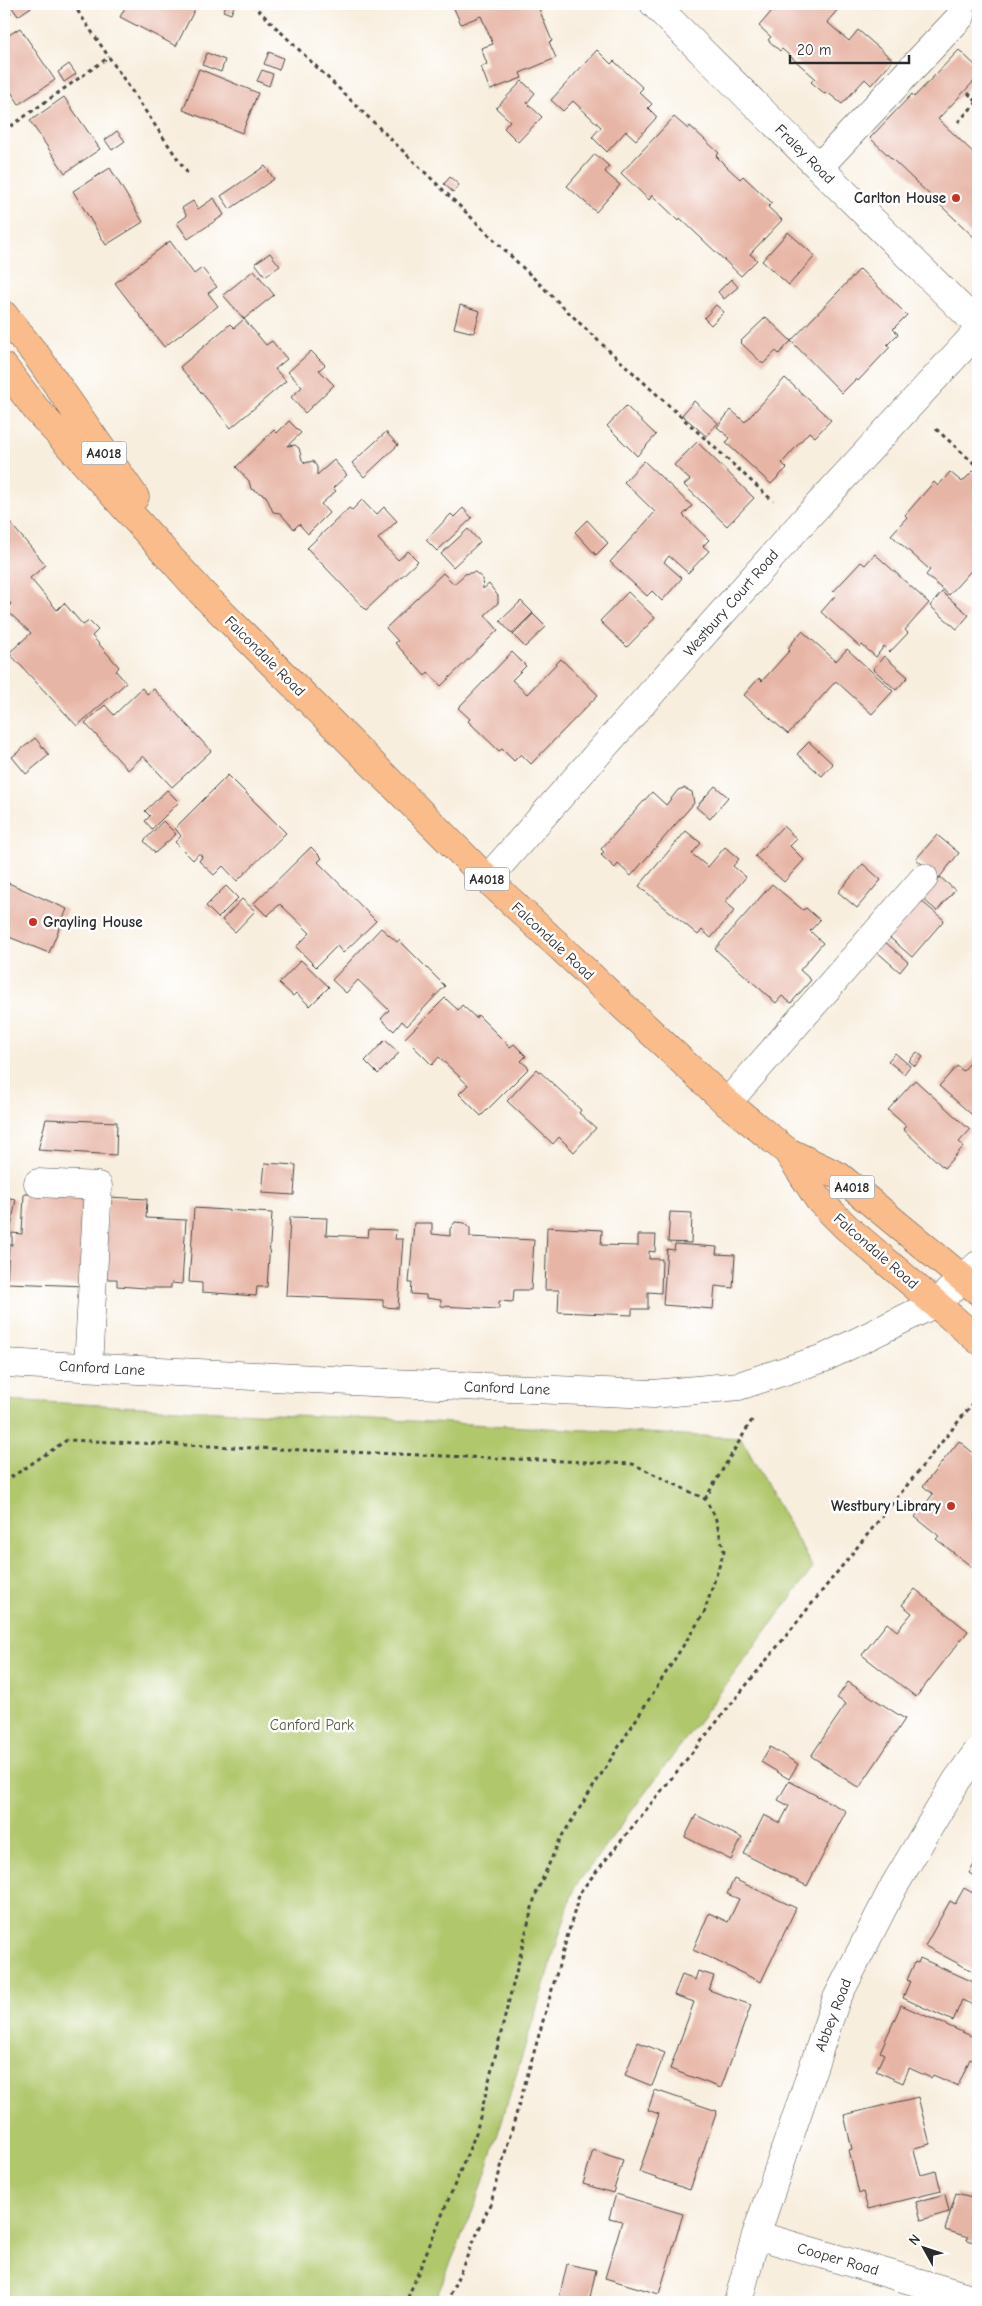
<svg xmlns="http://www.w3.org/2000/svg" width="982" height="2306" viewBox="0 0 982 2306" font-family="'Comic Neue',sans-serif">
	<rect width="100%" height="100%" fill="#fff"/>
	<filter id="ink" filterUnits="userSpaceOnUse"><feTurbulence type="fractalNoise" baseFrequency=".02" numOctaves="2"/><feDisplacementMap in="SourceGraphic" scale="10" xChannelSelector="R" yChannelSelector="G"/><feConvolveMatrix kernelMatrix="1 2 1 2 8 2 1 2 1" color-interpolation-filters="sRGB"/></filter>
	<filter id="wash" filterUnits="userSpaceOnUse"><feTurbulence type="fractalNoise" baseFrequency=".0096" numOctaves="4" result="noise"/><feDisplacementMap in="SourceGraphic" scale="20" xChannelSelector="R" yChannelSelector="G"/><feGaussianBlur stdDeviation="1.12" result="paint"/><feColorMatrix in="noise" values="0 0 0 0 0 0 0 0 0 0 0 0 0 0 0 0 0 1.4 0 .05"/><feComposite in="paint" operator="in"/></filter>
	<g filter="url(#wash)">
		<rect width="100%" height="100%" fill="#f8eede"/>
		<path fill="#b0c76c" stroke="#6e794c" d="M4,1400L741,1438L813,1568L574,1888L478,2198L434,2302H4Z"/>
		<g id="blocks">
			<path fill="#e7b5a6" d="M4,4L11,14L4,19Z
				M15,4H33L34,5L18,16L11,6Z
				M127,4H190L196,7L176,46L120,17Z
				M227,4H235L231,14L223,11Z
				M452,4H537L552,41L549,42L556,58L520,73L522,78L490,90L481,67L487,64L481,48L493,44L481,16L461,24Z
				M778,4H837L840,7L827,22L849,41L858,30L893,60L871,85L865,79L842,104L827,92L825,94L811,82L815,78L782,49L780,51L768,40L771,37L759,26Z
				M20,28L55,80L19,104L4,81V38Z
				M597,50L611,64L614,61L643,88L639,92L652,104L648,108L657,117L636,140L626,131L607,152L592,137L601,127L573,101L563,111L551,100Z
				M959,50L978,68V77L938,119L978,157L977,240L870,138L912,94L914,97Z
				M269,52L283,58L279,70L264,64Z
				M207,53L225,60L221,72L202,65Z
				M69,64L76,74L64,82L58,72Z
				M199,69L258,93L242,133L183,110Z
				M262,70L273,74L269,86L257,81Z
				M522,81L535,93L527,103L542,117L518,142L504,128L510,121L496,108Z
				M64,97L100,149L65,173L30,121Z
				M674,117L688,129L690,126L719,153L716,156L728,168L740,179L743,176L772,203L768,207L782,220L750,254L757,260L741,276L680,218L679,221L652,195L649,200L621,173Z
				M117,131L125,141L112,150L105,140Z
				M595,154L609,166L605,172L620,185L596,212L567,186Z
				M265,166L274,179L230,209L221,196Z
				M110,168L143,222L106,245L73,191Z
				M450,177L459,185L453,192L444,184Z
				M214,198L224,215L188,239L177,223L187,216L182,208L193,201L198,209Z
				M788,232L815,256L789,285L762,261Z
				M170,241L194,274L202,268L217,287L208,293L218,306L164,347L115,283Z
				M270,253L280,266L265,276L255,263Z
				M860,269L907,315L893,329L898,334L887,345L890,347L858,381L856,379L842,393L791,341Z
				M254,270L274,295L244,319L223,295Z
				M731,279L738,287L724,299L718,292Z
				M460,305L480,311L474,333L454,328Z
				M716,305L724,312L711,325L704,318Z
				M766,317L791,341L779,354L776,351L763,364L740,342Z
				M244,319L266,345L272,341L287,359L275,369L286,381L231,428L180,367L230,324L234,328Z
				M311,351L325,365L319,370L334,385L305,413L291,397L302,387L288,372Z
				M785,378L831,420L815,437L809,432L782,463L787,468L771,484L726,443L730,438L717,427L731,410L745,422Z
				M694,401L718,423L706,436L682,415Z
				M626,406L656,435L637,456L607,426Z
				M289,421L301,433L287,446L295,445L299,448L302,460L305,463L313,461L317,467V475L334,460L347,475L333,488L336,491L321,504L329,513L308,534L299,524L294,529L280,513L273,512L266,496L251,489L249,481L236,467L274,430L277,433Z
				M386,432L398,445L364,477L352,463Z
				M697,442L754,498L727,526L684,485L690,480L674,465Z
				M644,461L692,506L683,515L709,540L703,546L709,551L688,573L669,556L664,562L682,578L662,601L652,591L647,596L610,562L655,512L624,482Z
				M973,471L978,476V563L949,595L926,575L930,570L891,535L907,517L905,515L934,482L938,486L950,472L962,482Z
				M362,500L376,515L384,507L397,521L378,539L398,560L408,551L418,561L366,610L307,548L349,508L352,510Z
				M463,508L472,518L437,551L426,540L451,514L454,517Z
				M4,516L46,565L30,578L57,610L64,603L83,625L89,621L98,630L92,636L119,667L116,671L126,683L77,726L9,653L31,633L5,609L11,604L4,596Z
				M587,520L608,543L596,555L575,532Z
				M468,529L480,542L453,567L441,554Z
				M875,554L929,603L905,630L908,633L890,652L884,646L876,657L862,645L860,647L821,612L835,596L832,593L861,562L865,565Z
				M475,572L482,578L483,589L489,584L498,596V603L485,615L498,630L441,686L428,672L425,676L395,643L398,641L386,628L443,573L454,584L465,574Z
				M628,592L655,618L627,647L600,621Z
				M942,592L969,615L957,629L930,606Z
				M521,601L533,613L512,634L500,621Z
				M533,614L546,627L525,647L513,635Z
				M802,631L836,661L847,649L893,691L872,714L836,681L788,734L744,695L759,678L762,681L790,650L788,648Z
				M512,652L526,666L512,680L527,694L561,659L598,695L531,764L521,754L514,761L502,749L499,751L468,721L470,719L458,708Z
				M884,656L908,677L896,690L873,669Z
				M142,688L147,694L154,689L211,751L172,787L143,756L128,770L85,723L105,705L114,715Z
				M35,738L49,755L26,774L12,757Z
				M809,742L833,764L822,776L797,754Z
				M228,775L286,833L237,881L223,866L214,875L199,861L202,857L199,853L193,860L175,842L181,836L175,828Z
				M715,786L728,797L710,819L696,807Z
				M684,788L692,792L694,803L631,876L618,864L615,868L601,855L604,852L601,849L652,792L666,805L678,790Z
				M167,790L179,802L152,829L145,821L150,816L145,811Z
				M163,821L176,834L155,853L144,841Z
				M783,826L797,839L790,846L804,860L784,882L755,856Z
				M686,831L701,843L692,854L708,867L725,847L739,859L733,866L746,877L725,902L735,910L711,938L702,930L698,935L639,886Z
				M937,835L959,853L939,878L916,859Z
				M311,847L322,858L318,862L376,921L343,953L337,946L316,967L296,947L310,933L280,904L267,916L254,903Z
				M863,864L881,880L857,908L838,892Z
				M940,877L955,890L937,911L923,899Z
				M4,881L67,909L49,953L4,935Z
				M772,884L803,910L806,908L820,920L810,931L823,943L800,970L811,980L791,1003L782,996L776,1003L715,949Z
				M226,886L238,898L218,918L206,906Z
				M242,899L255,911L235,932L222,920Z
				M920,900L944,920L912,957L889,937Z
				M381,928L397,942L399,940L445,986L407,1026L402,1021L394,1031L381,1019L389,1010L358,980L346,993L332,980Z
				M884,941L908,962L900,972L876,951Z
				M301,960L329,987L310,1006L296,993L293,996L279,983Z
				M445,998L458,1010L462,1005L476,1018L478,1015L510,1047L514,1044L526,1056L521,1061L529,1068L481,1116L459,1094L468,1085L439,1057L432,1065L405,1038Z
				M385,1040L399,1053L378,1074L365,1061Z
				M917,1052L923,1057L915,1066L909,1061Z
				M895,1053L910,1066L904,1074L888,1061Z
				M978,1054V1120L939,1086L957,1066L963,1071Z
				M537,1069L581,1110L579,1113L596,1128L574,1152L559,1137L553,1144L507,1101Z
				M915,1080L970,1130L959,1142L964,1146L944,1168L903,1129L906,1126L888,1110Z
				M46,1119L117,1122L116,1155L38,1150Z
				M265,1163L296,1165L294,1195L262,1193Z
				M24,1194L91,1196L86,1286L7,1283L9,1245H12V1233L22,1234Z
				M4,1197L16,1199L10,1233L4,1232Z
				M108,1197L147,1199L146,1218L186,1220L182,1284L171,1283V1288H146L117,1286V1279H104Z
				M194,1208L272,1213L267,1287H257L256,1296L202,1292V1283L189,1282Z
				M670,1212L692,1213L691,1243L668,1242Z
				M290,1217L327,1218L326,1235L368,1237L369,1229L396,1230L395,1239H403L398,1308L383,1307V1300L286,1296Z
				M455,1222L465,1223L470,1228V1237L534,1240L531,1290H514L513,1302L499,1301V1309L441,1306V1300L426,1298V1295L411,1294L412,1283H409L414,1223H432V1234L450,1236V1229Z
				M547,1227L602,1230L601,1245L638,1246V1235H656L655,1252L649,1251V1259H662L661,1293L648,1292V1309H632V1315L558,1312L559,1290H545Z
				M675,1244L717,1247L716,1254L735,1255L733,1288L715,1286L713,1309L663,1305L667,1249L674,1250Z
				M959,1441L978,1457V1559L972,1567L936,1539L939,1536L915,1517L933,1494L923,1486Z
				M915,1589L968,1631L916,1697L862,1655L887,1623L897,1631L912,1613L902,1605Z
				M848,1682L905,1719L859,1788L811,1756L846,1704L837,1698Z
				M770,1747L798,1764L789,1779L761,1762Z
				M789,1781L846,1811L807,1886L744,1854L764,1815L780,1823L789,1806L778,1800Z
				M696,1815L742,1838L731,1860L685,1837Z
				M978,1858V1879L969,1873Z
				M734,1879L796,1908L761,1982L693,1950L709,1913L728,1922L739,1899L727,1894Z
				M964,1888L978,1896V1974L925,1946L950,1901L955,1904Z
				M920,1958L978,1984V2007L962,2000L953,2021L903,1998L910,1981L907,1980L915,1962L918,1963Z
				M698,1971L714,1976L709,1990L751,2005L721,2088L670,2069L694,2002L674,1995L682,1975L695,1980Z
				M901,2005L978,2039V2060L977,2062L970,2059L958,2086L933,2075L931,2078L909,2068L903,2083L876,2071L884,2054L880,2052Z
				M638,2042L665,2053L652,2086L625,2075Z
				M655,2090L717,2111L690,2190L639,2172L659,2114L648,2110Z
				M918,2097L930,2144L914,2148L915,2155L921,2175L936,2171L941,2191L868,2209L863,2192L859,2194L849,2150L852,2149L844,2115Z
				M593,2150L623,2160L613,2193L583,2184Z
				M976,2182H978V2243L967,2240L968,2237L945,2230L956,2193L972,2197Z
				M616,2194L683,2214L659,2294L605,2278L622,2221L609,2218Z
				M945,2194L949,2212L921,2220L916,2202Z
				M567,2264L596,2270L589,2302L559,2299Z"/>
		</g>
	</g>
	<g filter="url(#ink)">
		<use href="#blocks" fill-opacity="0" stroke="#4a4846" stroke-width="1"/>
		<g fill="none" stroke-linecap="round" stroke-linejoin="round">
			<g stroke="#4a4846" stroke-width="29">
				<path id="minor" d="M654,4L978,325
					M819,167L961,16
					M487,879L799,526L978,331
					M727,1103L924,878
					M38,1183L98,1186L88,1367
					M4,1363L390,1383L653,1394L739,1386L824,1358L936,1303L978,1265
					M756,2235L978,2300
					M738,2302L756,2235L836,2000L894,1886L957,1780L978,1751"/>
			</g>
			<g stroke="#4a4846" stroke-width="29">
				<path id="major" d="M4,315L37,356L135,497
					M4,367L36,409L202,593L487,879L727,1103L787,1151L839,1176L978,1291
					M787,1151L819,1200L846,1227L978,1340"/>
			</g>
			<path stroke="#4a4846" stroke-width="3" stroke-dasharray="4 4" stroke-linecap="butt" d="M73,4L188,174
				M252,4L591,334L773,501
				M968,93L978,103
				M958,122L977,102
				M4,131L109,57
				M936,429L978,467
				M4,1482L67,1440L633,1464L705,1499L715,1516L724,1551L704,1613L560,1839L535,1896L476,2133L406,2302
				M705,1499L752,1420
				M447,2302L491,2202L580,1892L978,1397"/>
			<use href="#minor" stroke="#fff" stroke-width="28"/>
			<use href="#major" stroke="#fabc8b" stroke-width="28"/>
		</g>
	</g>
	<g fill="#c8321e" stroke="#fff" stroke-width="2">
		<circle cx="956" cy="198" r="5"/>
		<circle cx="33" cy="922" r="5"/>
		<circle cx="951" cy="1506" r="5"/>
	</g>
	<g text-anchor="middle" stroke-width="5" stroke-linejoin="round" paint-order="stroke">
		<g fill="#fff" stroke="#6b6b6b" stroke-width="1">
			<rect x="81.5" y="441.5" width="45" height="23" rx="4"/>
			<rect x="464.5" y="867.5" width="45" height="23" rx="4"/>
			<rect x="829.5" y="1175.5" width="45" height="23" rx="4"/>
		</g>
		<g font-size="14" font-weight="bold" fill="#2b2b2b">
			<text x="104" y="458">A4018</text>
			<text x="487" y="884">A4018</text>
			<text x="852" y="1192">A4018</text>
		</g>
		<g font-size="15" fill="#2b2b2b" stroke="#fff">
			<text transform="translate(805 154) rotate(45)" y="5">Fraley Road</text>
			<text transform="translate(731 603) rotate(-49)" y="5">Westbury Court Road</text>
			<text transform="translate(265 656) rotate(45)" y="5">Falcondale Road</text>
			<text transform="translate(553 941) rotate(43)" y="5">Falcondale Road</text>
			<text transform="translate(876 1251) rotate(41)" y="5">Falcondale Road</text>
			<text transform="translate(102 1368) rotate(3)" y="5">Canford Lane</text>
			<text transform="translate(507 1388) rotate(2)" y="5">Canford Lane</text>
			<text transform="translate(833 2015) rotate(-69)" y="5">Abbey Road</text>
			<text transform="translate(838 2259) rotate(16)" y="5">Cooper Road</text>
		</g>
		<g font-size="15" font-weight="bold" fill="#2b2b2b" stroke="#fff" text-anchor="end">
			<text x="946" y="203">Carlton House</text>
			<text x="43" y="927" text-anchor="start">Grayling House</text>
			<text x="941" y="1511">Westbury Library</text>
		</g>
		<g font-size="15" fill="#535a3e" stroke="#fff">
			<text x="312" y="1730">Canford Park</text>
		</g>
	</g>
	<rect width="982" height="2306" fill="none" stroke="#fff" stroke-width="20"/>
	<g transform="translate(924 2248) rotate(310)" stroke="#ffffff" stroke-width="4" paint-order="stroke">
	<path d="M0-4L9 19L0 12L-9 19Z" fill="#2b2b2b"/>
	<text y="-8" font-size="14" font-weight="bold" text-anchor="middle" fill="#2b2b2b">N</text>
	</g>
	<path d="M790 55v8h119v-8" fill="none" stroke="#2b2b2b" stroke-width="2.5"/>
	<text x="797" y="55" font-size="15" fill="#2b2b2b" stroke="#ffffff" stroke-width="4" paint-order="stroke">20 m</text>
</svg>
